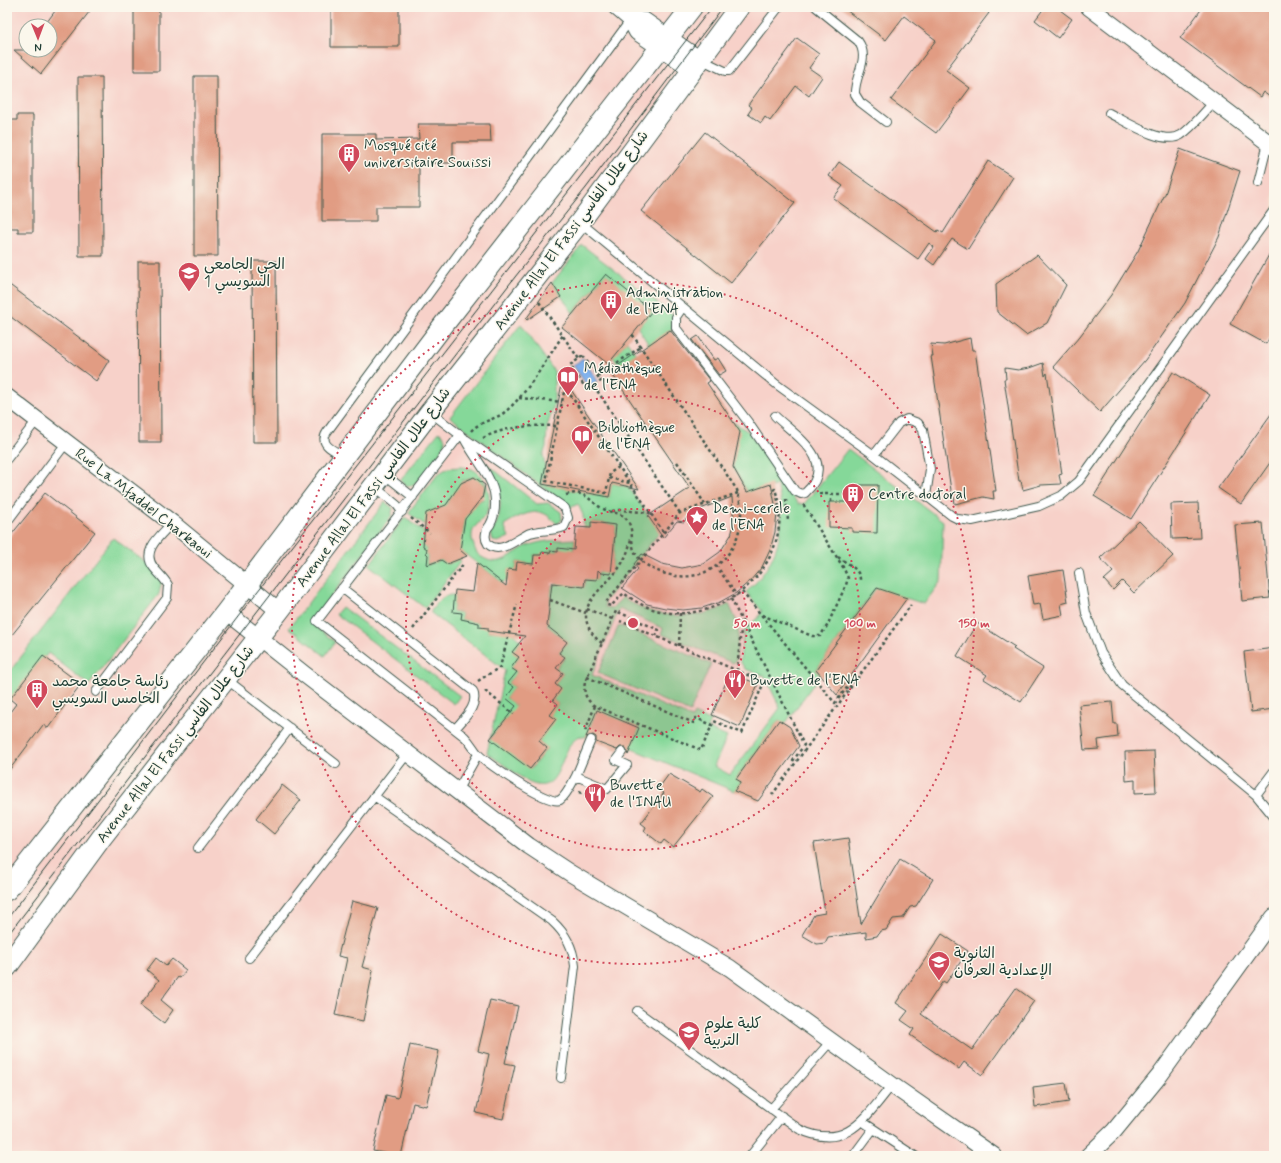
<svg xmlns="http://www.w3.org/2000/svg" width="1281" height="1163" viewBox="0 0 1281 1163" font-family="Mynerve,'Playpen Sans Arabic',sans-serif">
	<rect width="100%" height="100%" fill="#fbf7ec"/>
	<filter id="ink" filterUnits="userSpaceOnUse"><feTurbulence type="fractalNoise" baseFrequency=".025" numOctaves="2"/><feDisplacementMap in="SourceGraphic" scale="8" xChannelSelector="R" yChannelSelector="G"/><feConvolveMatrix kernelMatrix="1 2 1 2 8 2 1 2 1" color-interpolation-filters="sRGB"/></filter>
	<filter id="wash" filterUnits="userSpaceOnUse"><feTurbulence type="fractalNoise" baseFrequency=".012" numOctaves="4" result="noise"/><feDisplacementMap in="SourceGraphic" scale="16" xChannelSelector="R" yChannelSelector="G"/><feGaussianBlur stdDeviation="0.9" result="paint"/><feColorMatrix in="noise" values="0 0 0 0 0 0 0 0 0 0 0 0 0 0 0 0 0 1.4 0 .05"/><feComposite in="paint" operator="in"/></filter>
	<g filter="url(#wash)">
		<rect width="100%" height="100%" fill="#f4ebd4"/>
		<path fill="#f7d1c9" fill-rule="evenodd" d="M7,7H1274L1273,1156H7ZM26,26H50V50H26Z"/>
		<path fill="#85d899" stroke="#528a66" d="M582,245L673,315L672,329L649,345L638,328L651,312L606,274L573,313L552,283Z
			M521,324L554,371V405L547,427L546,447L543,455L545,467L542,484L609,497L612,483L628,487L660,532L605,601V607L612,608L623,597C652,619 697,622 729,604L739,626L736,661L733,663L661,634L663,628L619,609L592,675L692,718L694,714L710,721L707,728L727,737L714,766L730,775L780,708L765,676L745,669L740,661L744,629L759,617L762,611L746,592C777,566 789,524 777,485L772,487L771,485L747,492L733,467L736,450L733,422L749,432L798,504H804L848,449L943,521L941,581L924,604L876,588L816,670L820,675L785,724L779,720L736,779L741,782L734,791L630,748L639,728L597,711L586,737L580,736C557,747 564,799 528,782L487,753L505,670L431,613V611C438,602 442,594 455,595L453,612L462,613L461,619L479,623L488,628V631L497,632L499,613L523,625L515,636L521,641L513,652L519,657L511,668L517,672L508,683L514,687L506,698L519,708L510,720L507,717L490,738L531,769L547,748L539,741L550,715L558,704L553,700L555,684L563,673L556,668L565,658L559,653L567,642L547,626L552,586L571,578L570,585L584,587L585,579L597,580L598,572L611,574L616,525L592,522L591,528H584L583,515L578,504L570,508L450,417Z
			M627,341L636,354L619,365L613,357Z
			M439,432C442,435 445,436 445,442C445,448 418,485 411,486C407,487 404,483 400,481Z
			M487,464L537,504L548,503L561,512L562,520L557,524C554,521 550,517 547,515C534,507 515,518 504,525L509,537L498,542L493,541L491,533C507,510 500,486 487,464Z
			M460,467C464,467 469,468 472,469C486,476 492,495 488,509C483,525 466,525 474,546C475,550 477,554 480,556C504,572 513,548 533,544C546,540 561,540 575,539L573,552L558,548V552L550,551V553L541,555H534L533,564L517,562L516,570L503,583L453,545L462,537L466,513L468,515L479,501L485,498L483,496L485,485L474,477L464,481L462,480L461,486L428,527L408,513L438,474L448,468Z
			M385,502L393,508L391,517L311,623L335,642L325,656L289,628Z
			M405,517L424,532L423,546L427,549V565L441,560L447,564L459,559L461,561L425,608L369,565Z
			M113,538L160,573L162,580L159,594L89,685L48,653L7,705V675Z
			M342,607L460,696L454,704L336,614Z
			M619,625L711,664L690,712L598,673Z"/>
		<path fill="#80b1ec" stroke="#507790" d="M583,359L598,381L588,387L573,365Z"/>
		<g id="blocks">
			<path fill="#e19c83" d="M58,7H93L41,74L14,50H50V26H44Z
				M134,7H159V71H134Z
				M331,7H399V47H331Z
				M842,7H982L989,13L946,70L970,88L936,133L891,100L936,40L904,16L886,40Z
				M1045,7H1056L1072,19L1058,38L1035,20Z
				M1203,7H1274V100L1263,92L1260,97L1180,38Z
				M797,38L819,54L809,68L822,77L809,96L796,86L770,121L765,117L761,123L748,114L752,108L748,105Z
				M194,76H217L218,256H194Z
				M78,77H102L103,256H79Z
				M17,115H33V232H18V228H9V120H17Z
				M418,124H490L491,142H453V163H419V207H376V221H322V134H376V140L419,139Z
				M705,132L795,203L731,283L641,211Z
				M1180,149L1240,171L1219,237L1185,303L1145,360L1100,412L1053,367L1080,336L1111,295L1138,251L1165,194Z
				M988,161L1013,177L968,249L952,239L934,265L926,259L934,247L929,243L918,259L833,198L843,186L829,176L839,162L937,232L938,230L943,233Z
				M1274,246V330L1266,344L1230,324Z
				M1037,255L1066,285L1047,323L1026,335L997,312L996,284Z
				M138,261H160L161,442H139Z
				M252,261H276L277,442H253Z
				M606,274L652,311L608,364L562,327Z
				M7,283L109,360L96,381L7,314Z
				M552,283L561,297L527,320L526,319Z
				M670,330L710,381L707,383L740,432L733,467L747,492L771,484L777,514L775,532L770,550L762,567L750,581L736,593L720,602L702,608L683,610L665,608L647,604L622,588L638,569L634,564L642,554L662,564L682,568L703,564L720,552L731,535L734,525L732,497L690,513L684,522L677,521L663,538L648,516L690,488L610,371Z
				M698,336L714,360L718,358L726,371L719,375L692,340Z
				M970,338L972,350H975L996,491H993L994,499L983,497L955,504L954,497H952L931,356H933L931,344L944,345Z
				M1043,363L1045,376L1047,373L1062,474L1059,475L1061,484L1041,485L1023,490L1021,481H1019L1004,379H1006L1005,368L1018,370L1029,368Z
				M1173,372L1210,395L1131,519L1094,496Z
				M563,378L603,437L639,489L612,483L609,497L542,484Z
				M1274,410V457L1241,504L1218,488Z
				M474,477L485,485L482,499L479,501L465,519L460,550L467,556L447,564L441,560L427,565L428,555L426,553L427,549L423,546L426,513L446,505L461,483Z
				M852,485H878L877,533L852,532V528L829,527V502H852Z
				M45,493L95,532L7,641V540Z
				M1198,503L1200,538L1172,539L1171,504Z
				M1139,521L1173,556L1134,593L1122,581L1113,590L1104,580L1113,572L1100,558Z
				M591,522L616,525L611,574L601,573L598,570L597,580L585,579L584,587L552,583L547,626L567,642L559,653L565,657L556,668L563,673L555,684L561,689L553,700L558,704L550,715L556,719L539,741L547,748L530,769L490,739L516,706L506,698L514,687L508,683L517,672L511,668L519,657L512,652L525,636L488,631V628L479,627V623L461,619L462,613L453,612L455,590L473,592L477,563L506,586L508,569L516,570L517,562L533,564L534,555H541L542,552L550,553V551L558,552V548L574,550L576,527L591,528Z
				M1263,523L1270,598L1242,601L1235,525Z
				M1063,570L1068,602L1061,604L1063,615L1043,619L1040,604L1033,605L1028,576Z
				M877,588L907,598L837,695L816,670Z
				M977,623L1015,647L1013,649L1043,668L1021,702L984,679L987,675L957,656Z
				M1274,648V709L1251,712L1244,652Z
				M43,656L81,684L48,728L43,725L7,773V716L16,704L10,699Z
				M730,673L758,684L740,727L712,715Z
				M1112,702L1114,724H1117L1118,737L1098,740L1099,749L1084,750L1079,705Z
				M597,710L639,728L628,755L625,747H620L617,750L596,742V737L593,735L586,737Z
				M779,720L790,727L799,746L758,801L734,791L741,782L736,779Z
				M1154,751L1156,792L1135,793V780L1126,781L1125,752Z
				M669,774L700,792L702,789L713,797L673,847L664,840L661,844L644,831L646,827L641,823L664,793L658,789Z
				M282,785L301,800L274,834L256,819Z
				M848,838L861,924L900,859L933,879L916,906L910,907L903,918L893,919L886,930L880,931L877,936L866,938V932L828,937L825,943L817,944L802,935L814,915L825,913L814,843Z
				M352,901L378,908L362,967L373,970L363,1021L335,1015L347,958L338,956Z
				M942,934L968,951L946,983L943,981L921,1014L972,1050L1016,988L1034,1001L982,1075L964,1062L959,1069L910,1035L914,1029L901,1020L908,1011L896,1003Z
				M156,958L166,966L172,959L186,970L180,978L178,977L161,1000L173,1010L164,1023L140,1005L159,980L147,970Z
				M490,1000L518,1006L505,1063L515,1065L503,1119L476,1113L489,1054L478,1051Z
				M410,1045L439,1051L426,1106L413,1103L401,1156L373,1151L386,1095L398,1098Z
				M1066,1083L1069,1102L1035,1107L1033,1087Z"/>
		</g>
	</g>
	<g filter="url(#ink)">
		<use href="#blocks" fill-opacity="0" stroke="#3f574c" stroke-width="1"/>
		<g fill="none" stroke-linecap="round" stroke-linejoin="round">
			<g stroke="#3f574c" stroke-width="10">
				<path id="service" d="M816,7L858,41C871,59 854,75 855,94L860,102L886,122
					M700,59L725,71H729L779,7
					M1109,113C1127,122 1163,146 1181,135C1193,127 1204,112 1214,102
					M1258,183L1268,143
					M580,222L776,384L874,455L952,516L958,519L972,521L1039,506L1061,496L1079,481L1274,210
					M683,307L676,317V328L748,422L795,491L801,494L805,493C839,462 797,437 775,416
					M430,412L464,438L565,508L568,518L564,527C553,531 541,530 530,533C519,537 500,556 488,544C486,541 485,537 486,533C486,529 488,528 490,525C496,514 496,503 494,492C489,472 473,456 464,438
					M460,435L317,621L465,737C471,743 473,748 478,754C487,764 549,806 560,800C567,795 572,783 576,776
					M874,455L899,423L907,419L918,423L923,430L930,469L926,496
					M344,456C335,451 318,445 327,432L640,7
					M7,459L37,420
					M384,474L413,497
					M374,486L397,505L402,512
					M7,522L67,442
					M1079,573L1086,613L1101,653L1122,685L1256,795L1274,817
					M342,588L473,691C479,706 464,718 455,729
					M226,679L336,764
					M96,692L167,598L168,585C164,578 159,574 154,568C140,551 161,535 172,523
					M591,740L576,776L607,789L627,765L616,760L622,752
					M457,791L478,754
					M1256,795L1274,771
					M374,796L552,921C566,934 573,947 575,966L561,1078
					M198,848L290,728
					M249,958L408,753
					M637,1011L799,1129C846,1152 865,1118 892,1085
					M771,1109L831,1041
					M863,1122L915,1156
					M750,1156L782,1116
					M853,1156L873,1129"/>
			</g>
			<g stroke="#3f574c" stroke-width="18">
				<path id="minor" d="M616,7L630,19L637,32L692,69
					M1089,7L1274,147
					M630,19L645,21L699,59
					M7,397L172,523L279,611
					M226,612L304,674L529,846L570,873L730,968L892,1085L994,1156
					M1088,1156L1114,1131L1160,1075L1274,917"/>
			</g>
			<g stroke="#3f574c" stroke-width="22">
				<path id="tertiary" d="M7,890L226,612L445,323L692,7
					M7,967L102,837L279,611L430,412L580,222L739,7"/>
			</g>
			<path stroke="#3f574c" stroke-width="2.5" stroke-dasharray="3 3" stroke-linecap="butt" d="M539,302L579,359
				M583,356L601,381L587,390L570,365Z
				M597,376L641,347
				M594,386L680,513
				M519,398L562,402
				M471,431C480,421 495,420 505,412C528,393 546,360 563,335
				M483,438C507,426 531,425 557,426
				M677,462L705,504
				M619,467L610,473L606,493L546,481L565,387L664,533
				M609,478L630,483
				M738,493L680,513L607,601V605L611,606L624,593C694,651 803,575 775,489L773,490
				M819,494H852
				M566,495C587,488 590,504 606,510C614,514 622,512 627,520C633,528 631,537 633,546C635,559 649,568 660,572C714,592 754,541 737,490L632,334
				M786,499L788,521
				M831,502V494
				M612,511L620,510L651,513
				M411,518L430,533
				M838,557C846,563 861,569 860,581
				M716,565L737,596
				M742,592L835,703L849,685L851,687
				M731,599L804,745L793,761L795,763
				M550,600L586,613
				M587,609L612,619
				M762,615L812,636H820L827,626L846,585L848,578L843,567L803,504
				M413,629L464,563
				M656,636L659,630L616,611L585,682C583,693 586,700 595,706L701,750L712,725
				M602,643C596,639 591,633 588,626C579,603 603,588 616,572C624,562 629,551 631,538
				M679,646L680,613
				M737,671L742,619
				M587,677L694,723L696,718L712,725L714,721L742,733L764,682L620,621
				M478,681L500,667L517,604
				M485,691L514,714
				M585,731L595,706
				M579,792L599,800
				M772,795L911,605"/>
			<use href="#service" stroke="#fff" stroke-width="8"/>
			<use href="#minor" stroke="#fff" stroke-width="16"/>
			<use href="#tertiary" stroke="#fff" stroke-width="20"/>
			<path stroke="#1f3d34" stroke-width="1" d="M7,919L257,592L712,7
				M7,936L515,277L586,188L723,7"/>
		</g>
	</g>
	<circle cx="633" cy="623" r="114" fill="#d1495b" fill-opacity=".12"/>
	<g fill="none" stroke="#d1495b" stroke-width="2" stroke-dasharray="2 4">
		<circle cx="633" cy="623" r="114"/>
		<circle cx="633" cy="623" r="227"/>
		<circle cx="633" cy="623" r="341"/>
	</g>
	<defs>
		<g id="building-pin" transform="scale(1.15)"><path d="M0 17L-7.5 6A9.5 9.5 0 1 1 7.5 6Z" fill="#d1495b" stroke="#fbf7ec"/><path d="M-4-6H4V6H1V3H-1V6H-4ZM-2.5-4.3h1.7v1.8h-1.7ZM.8-4.3h1.7v1.8H.8ZM-2.5-1h1.7V.8h-1.7ZM.8-1h1.7V.8H.8Z" fill="#fff"/></g>
		<g id="university-pin" transform="scale(1.15)"><path d="M0 17L-7.5 6A9.5 9.5 0 1 1 7.5 6Z" fill="#d1495b" stroke="#fbf7ec"/><path d="M0-5L7-2L0 1L-7-2ZM-4 1L0 2.5L4 1V4Q0 6-4 4Z" fill="#fff"/></g>
		<g id="library-pin" transform="scale(1.15)"><path d="M0 17L-7.5 6A9.5 9.5 0 1 1 7.5 6Z" fill="#d1495b" stroke="#fbf7ec"/><path d="M-6-4Q-3-5.5-.7-3.5V5Q-3 3-6 4ZM6-4Q3-5.5 .7-3.5V5Q3 3 6 4Z" fill="#fff"/></g>
		<g id="sight-pin" transform="scale(1.15)"><path d="M0 17L-7.5 6A9.5 9.5 0 1 1 7.5 6Z" fill="#d1495b" stroke="#fbf7ec"/><path d="M0-6L1.8-2.2L6-1.7L2.9 1.2L3.7 5.4L0 3.3L-3.7 5.4L-2.9 1.2L-6-1.7L-1.8-2.2Z" fill="#fff"/></g>
		<g id="restaurant-pin" transform="scale(1.15)"><path d="M0 17L-7.5 6A9.5 9.5 0 1 1 7.5 6Z" fill="#d1495b" stroke="#fbf7ec"/><path d="M-5-6h1v4h1v-4h1v4h1v-4h1v5L-1.5 .5V6h-2V.5L-5-1ZM5-6V6H3V1.5H1.5Q1.5-4 5-6Z" fill="#fff"/></g>
		<g id="school-pin" transform="scale(1.15)"><path d="M0 17L-7.5 6A9.5 9.5 0 1 1 7.5 6Z" fill="#d1495b" stroke="#fbf7ec"/><path d="M0-5L7-2L0 1L-7-2ZM-4 1L0 2.5L4 1V4Q0 6-4 4Z" fill="#fff"/></g>
	</defs>
	<g fill-rule="evenodd">
		<use href="#building-pin" x="349" y="154"/>
		<use href="#university-pin" x="189" y="273"/>
		<use href="#building-pin" x="611" y="301"/>
		<use href="#library-pin" x="568" y="377"/>
		<use href="#library-pin" x="582" y="436"/>
		<use href="#building-pin" x="853" y="494"/>
		<use href="#sight-pin" x="697" y="517"/>
		<use href="#restaurant-pin" x="735" y="680"/>
		<use href="#building-pin" x="37" y="690"/>
		<use href="#restaurant-pin" x="595" y="794"/>
		<use href="#school-pin" x="939" y="962"/>
		<use href="#university-pin" x="689" y="1032"/>
	</g>
	<g text-anchor="middle" stroke-width="3" stroke-linejoin="round" paint-order="stroke">
		<g font-size="15" fill="#1f3d34" stroke="#fbf7ec" text-anchor="start">
			<text x="364" y="150">Mosqué cité<tspan x="364" dy="17">universitaire Souissi</tspan></text>
			<text x="204" y="269">الحي الجامعي<tspan x="204" dy="17">السويسي 1</tspan></text>
			<text x="626" y="297">Administration<tspan x="626" dy="17">de l'ENA</tspan></text>
			<text x="584" y="373">Médiathèque<tspan x="584" dy="17">de l'ENA</tspan></text>
			<text x="598" y="432">Bibliothèque<tspan x="598" dy="17">de l'ENA</tspan></text>
			<text x="868" y="499">Centre doctoral</text>
			<text x="712" y="513">Demi-cercle<tspan x="712" dy="17">de l'ENA</tspan></text>
			<text x="750" y="685">Buvette de l'ENA</text>
			<text x="52" y="686">رئاسة جامعة محمد<tspan x="52" dy="17">الخامس السويسي</tspan></text>
			<text x="610" y="790">Buvette<tspan x="610" dy="17">de l'INAU</tspan></text>
			<text x="954" y="958">الثانوية<tspan x="954" dy="17">الإعدادية العرفان</tspan></text>
			<text x="704" y="1028">كلية علوم<tspan x="704" dy="17">التربية</tspan></text>
		</g>
		<g font-size="15" fill="#1f3d34" stroke="#fbf7ec">
			<text transform="translate(571 230) rotate(-53)" y="5">Avenue Allal El Fassi شارع علال الفاسي</text>
			<text transform="translate(373 487) rotate(-53)" y="5">Avenue Allal El Fassi شارع علال الفاسي</text>
			<text transform="translate(144 503) rotate(38)" y="5">Rue La Mfaddel Charkaoui</text>
			<text transform="translate(175 744) rotate(-52)" y="5">Avenue Allal El Fassi شارع علال الفاسي</text>
		</g>
	</g>
	<circle cx="633" cy="623" r="6" fill="#d1495b" stroke="#fbf7ec" stroke-width="2"/>
	<g font-size="12" text-anchor="middle" font-weight="bold" fill="#d1495b" stroke="#fbf7ec" stroke-width="3" stroke-linejoin="round" paint-order="stroke">
		<text x="747" y="627">50 m</text>
		<text x="860" y="627">100 m</text>
		<text x="974" y="627">150 m</text>
	</g>
	<rect width="1281" height="1163" fill="none" stroke="#fbf7ec" stroke-width="24"/>
	<g transform="translate(38 38) rotate(179)"><circle r="19" fill="#fbf7ec" stroke="#a3ada2"/>
	<path d="M0-3L7 15L0 10L-7 15Z" fill="#d1495b"/>
	<text y="-6" font-size="11" font-weight="bold" text-anchor="middle" fill="#1f3d34">N</text>
	</g>
</svg>
